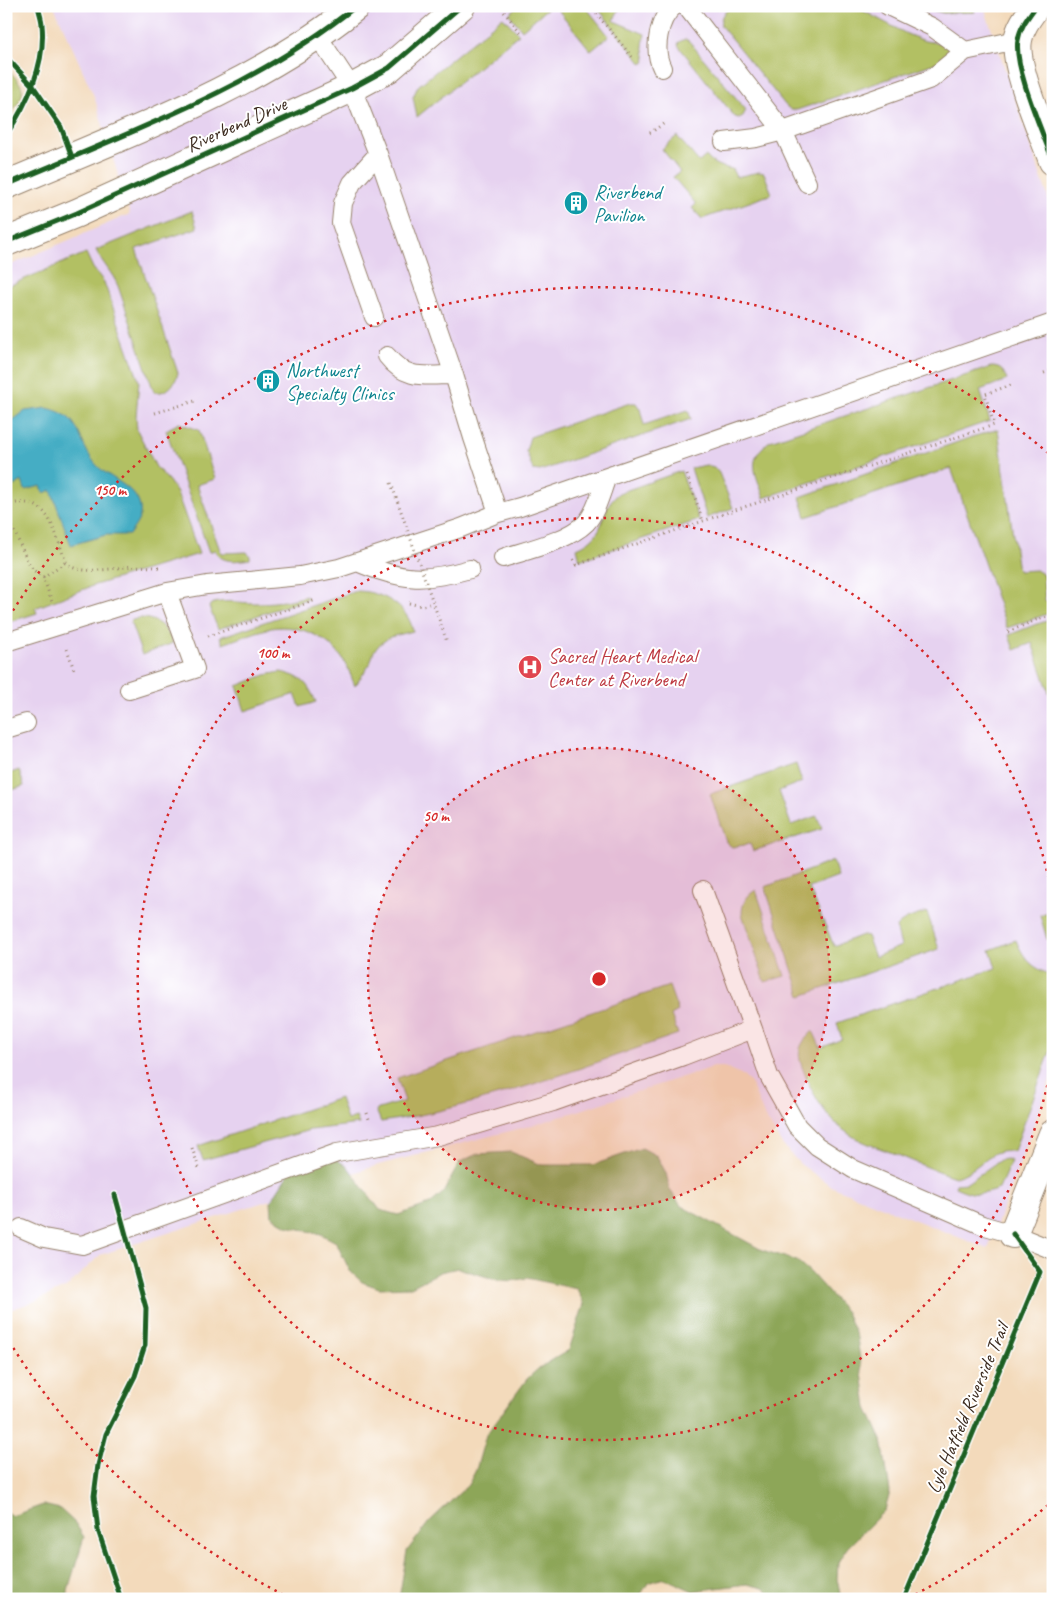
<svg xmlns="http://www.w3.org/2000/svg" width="1059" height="1605" viewBox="0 0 1059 1605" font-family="Caveat,sans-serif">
	<rect width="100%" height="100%" fill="#fff"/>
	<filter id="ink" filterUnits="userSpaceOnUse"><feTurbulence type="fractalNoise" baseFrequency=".02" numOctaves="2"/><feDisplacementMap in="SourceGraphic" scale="10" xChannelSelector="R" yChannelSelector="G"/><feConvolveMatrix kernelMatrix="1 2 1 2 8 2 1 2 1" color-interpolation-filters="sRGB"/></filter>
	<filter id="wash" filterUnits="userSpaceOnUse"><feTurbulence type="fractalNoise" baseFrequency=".0096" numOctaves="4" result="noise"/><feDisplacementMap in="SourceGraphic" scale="20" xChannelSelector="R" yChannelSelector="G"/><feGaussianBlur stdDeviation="1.12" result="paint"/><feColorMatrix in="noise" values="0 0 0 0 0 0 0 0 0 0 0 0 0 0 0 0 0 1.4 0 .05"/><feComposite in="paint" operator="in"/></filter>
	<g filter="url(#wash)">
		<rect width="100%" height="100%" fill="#f3dabb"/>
		<path fill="#e6d2f0" d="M54,6H994L985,10L1053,212V1072L988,1249L833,1187L800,1164L781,1143L764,1115L751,1083L741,1074L724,1067H713L537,1124L378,1165L100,1255L67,1287L33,1302L6,1311V267L130,214L94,96Z"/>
		<path fill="#b2c063" stroke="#767540" d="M518,6H550L522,30L509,14Z
			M555,6H585L609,36L591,51Z
			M596,6H620L614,21L645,34L643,45L646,61L642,64Z
			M733,6H854L907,34L925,41L949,44L955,52L947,59L797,110H791L786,106L721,26C719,16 725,11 733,6Z
			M917,6H973L975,12L943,13Z
			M503,17L519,34L417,117L413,97L418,86Z
			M685,39L689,41L746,110L743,116L739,118L735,117L680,48L678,45L679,42Z
			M6,68C32,92 23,95 6,121Z
			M677,136L699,162L706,156C713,165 721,167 732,169L736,177L759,172L764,173L772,194L702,219L692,208L696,204L673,177L680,172L662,149Z
			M192,211L197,228L136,249L178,373C175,385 167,394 154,392L118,286C112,272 102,263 96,250Z
			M86,253L93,268L104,282L139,381L136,417L137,430L156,467L169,481L177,493L199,554L95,585L35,608L37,613L6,623V287Z
			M991,367C1001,367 1004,371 1007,380L980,390L990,421L764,498C756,473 745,460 770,441Z
			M630,403H636L640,409L644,425L688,410L691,419L540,471L533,470L526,451L530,437Z
			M179,423L199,430L215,479L197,485L221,553L247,552L250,556V559C237,561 221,564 215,550L209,552L166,430Z
			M998,429L1018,571L1036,570L1043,574L1045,601H1053V612L1007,628L951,468L806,517L800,497L972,437Z
			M706,465L714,467L719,473L733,508L707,518L691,468Z
			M681,471L699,520L580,560L577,548C611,534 597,509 619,493Z
			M356,591C380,591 408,605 413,631L390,637L380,644L374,651L370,664L355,686C351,677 348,666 342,658C326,635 294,622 267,629C252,633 237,639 223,644L220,637Z
			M306,596L308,598L306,599L218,629L209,607L211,604C225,599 240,603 254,603C271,603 290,601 306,596Z
			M139,618C157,618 166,627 173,643L142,655L130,621Z
			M1053,619V704L1032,643L1014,650L1009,635L1034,625Z
			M281,672C302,677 307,682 316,702L300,707L295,694L245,711L237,686L265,675Z
			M796,764L802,782L779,791L791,825L817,816L822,829L753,851L750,844L732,847L726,842L710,794Z
			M19,770L24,786L6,792V775Z
			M833,861L838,877L809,888L834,946L862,935L867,936L875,957L901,946L896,927C904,918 916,916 927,912L939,949L801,996L765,887Z
			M756,890L785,976L765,982L742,914C742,903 746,896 756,890Z
			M1053,910V945L1047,939L1040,915Z
			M1016,940C1025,961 1032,967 1053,976V1044L1014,1151C1010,1151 1005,1150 1001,1151C986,1154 975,1173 955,1177C936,1171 917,1163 898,1155C883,1149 862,1143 849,1134C829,1121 815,1099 806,1077C797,1055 795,1048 813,1031L821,1048L842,1039L837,1023L996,968L990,950Z
			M669,986L678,1011L671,1015L678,1034C581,1067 483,1107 381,1122L376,1110L405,1101L397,1078Z
			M340,1098L347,1120L356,1117L359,1124L310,1130L203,1160L198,1146Z
			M1006,1159L1011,1161L999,1189C980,1196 973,1195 955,1187L956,1184L967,1183L1000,1160Z"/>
		<path fill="#8da659" stroke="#64683c" d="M642,1148L657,1156L666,1173L670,1190L681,1206L762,1250L797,1261L810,1272L846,1312L857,1338L867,1408L882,1440L890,1492L885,1510L847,1548L838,1562L837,1579L841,1599H776L763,1588L747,1584L693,1591L664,1578L648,1583L638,1599H399L407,1551L429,1522L468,1485L476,1470L486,1435L527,1379L539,1368L569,1350L584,1304L577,1289L527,1278L511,1281L494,1279L458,1268L440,1272L411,1287L379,1288L362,1282L350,1271L336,1242L321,1234L287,1226L272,1216L271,1201L299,1157L315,1152L333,1157L348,1167L380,1210L398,1215L430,1204L443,1193L460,1162L477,1154L511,1152L542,1165H593Z
			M43,1505L60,1509L75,1523L84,1537L68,1590V1599H6V1512L12,1516Z"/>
		<path fill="#45adc4" stroke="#406c71" d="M47,408C83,416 75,437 94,462C107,479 136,485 140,507C142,519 135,526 129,535H106L71,545L51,490L44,493L41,486L25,490L22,481L14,486L6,468V430L9,423L25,411Z"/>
	</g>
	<g filter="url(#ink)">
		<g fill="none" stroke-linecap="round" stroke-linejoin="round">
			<g stroke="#97826c" stroke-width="20">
				<path id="lane" d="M686,6L783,131L807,183
					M888,6L932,27L965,51
					M317,35L352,88L378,154L454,375L473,438L498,513
					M662,68C653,50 658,19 674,6
					M724,142L756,138L783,131L931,79L965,51L1017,40
					M374,317L341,223L343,203L352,183L378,154
					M387,356C406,381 426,375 454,375
					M503,558C527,550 568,541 586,523C597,511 601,492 607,477
					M357,562C402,581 424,582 470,569
					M6,642L167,592L207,585L300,576L339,568L461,528L498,513L520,507L1053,323
					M129,690L195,669L167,592
					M6,729L26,723
					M703,890L753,1029
					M21,1228L44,1238L82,1245L337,1153L438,1136L553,1102L683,1056L753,1029L769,1076L797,1126L817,1146L853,1169L982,1225L1013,1234L1053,1250"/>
			</g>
			<g stroke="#97826c" stroke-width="30">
				<path id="street" d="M1036,6C1028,17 1020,27 1018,40C1013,66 1043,133 1053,161
					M1013,1234L1053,1134"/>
			</g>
			<g stroke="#97826c" stroke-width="30">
				<path id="secondary" d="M6,185C125,134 255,88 356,6
					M6,242L77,213L352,88L389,68L461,6"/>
			</g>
			<path stroke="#97826c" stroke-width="3" stroke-dasharray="1 4" stroke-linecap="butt" d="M590,6L633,58
				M504,12L523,35
				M650,133L666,122
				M1044,373L1053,370
				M155,413L195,401
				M687,475L703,521
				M6,505C45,495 51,520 62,551C64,557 65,563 72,567C85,574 117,568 132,566C141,566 150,567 159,567
				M6,513L28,562L33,570L43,577L52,602
				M573,560L576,565L732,511L994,425L985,394L1014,384
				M43,577L66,562
				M409,603L421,606L429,604
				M1008,632L1036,620L1053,616
				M208,636L316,600
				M67,649L74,670
				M367,1113L370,1122
				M192,1148L199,1168"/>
			<use href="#lane" stroke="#fff" stroke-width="18"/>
			<use href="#street" stroke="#fff" stroke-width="28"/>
			<use href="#secondary" stroke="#fff" stroke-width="28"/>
			<path stroke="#97826c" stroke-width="3" stroke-dasharray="1 4" stroke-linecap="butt" d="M391,483L447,642"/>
			<g stroke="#fff" stroke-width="8">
				<path id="cycleway" d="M1036,6C1028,17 1020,27 1018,40C1013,66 1043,133 1053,161
					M6,57L33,86L61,127L72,157
					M6,135C27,105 46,63 42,25C42,19 39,12 38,6
					M6,185C125,134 255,88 356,6
					M6,242L77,213L352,88L389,68L461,6
					M115,1195L146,1308L145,1345L135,1376L106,1434L98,1465L94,1496L98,1530L121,1599
					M904,1599L1040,1272L1013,1234"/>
			</g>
			<use href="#cycleway" stroke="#1b5e20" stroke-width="5"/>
		</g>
	</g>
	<circle cx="599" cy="979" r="231" fill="#d62828" fill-opacity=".12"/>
	<g fill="none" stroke="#d62828" stroke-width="2.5" stroke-dasharray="2.5 5">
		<circle cx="599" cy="979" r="231"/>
		<path d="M1052 1063A461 461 0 1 1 1052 895"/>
		<path d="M1048 1505A692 692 0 0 1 908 1598M290 1598A692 692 0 0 1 9 1341M9 617A692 692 0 0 1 1048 453"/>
	</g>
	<defs>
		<g id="building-disc" transform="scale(1.25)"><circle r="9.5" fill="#0f9aa8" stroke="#fff"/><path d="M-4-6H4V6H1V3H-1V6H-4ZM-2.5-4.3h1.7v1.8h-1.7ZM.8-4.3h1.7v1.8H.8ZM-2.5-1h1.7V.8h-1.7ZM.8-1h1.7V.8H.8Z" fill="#fff"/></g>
		<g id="hospital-disc" transform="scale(1.25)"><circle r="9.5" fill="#e0444e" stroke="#fff"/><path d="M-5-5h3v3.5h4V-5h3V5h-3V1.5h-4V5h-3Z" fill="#fff"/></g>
	</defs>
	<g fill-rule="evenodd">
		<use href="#building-disc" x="576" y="203"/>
		<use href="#building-disc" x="268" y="381"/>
		<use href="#hospital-disc" x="530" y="667"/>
	</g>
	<g text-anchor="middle" stroke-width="4" stroke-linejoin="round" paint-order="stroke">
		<g font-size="20" fill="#3b2a1e" stroke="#fff">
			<text transform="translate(236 124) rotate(-24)" y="7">Riverbend Drive</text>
			<text transform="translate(967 1408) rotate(-67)" y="7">Lyle Hatfield Riverside Trail</text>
		</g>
		<g font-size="20" fill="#0d838f" stroke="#fff" text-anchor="start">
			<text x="594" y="199">Riverbend<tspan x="594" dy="23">Pavilion</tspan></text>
			<text x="286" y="377">Northwest<tspan x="286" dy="23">Specialty Clinics</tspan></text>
		</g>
		<g font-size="20" fill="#be3a42" stroke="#fff" text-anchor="start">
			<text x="548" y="663">Sacred Heart Medical<tspan x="548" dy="23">Center at Riverbend</tspan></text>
		</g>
	</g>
	<circle cx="599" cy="979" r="8" fill="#d62828" stroke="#fff" stroke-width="2.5"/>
	<g font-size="15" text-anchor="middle" font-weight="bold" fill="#d62828" stroke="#fff" stroke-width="4" stroke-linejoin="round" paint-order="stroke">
		<text x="110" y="495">150 m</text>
		<text x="273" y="658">100 m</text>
		<text x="436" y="821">50 m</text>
	</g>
	<rect width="1059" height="1605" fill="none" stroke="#fff" stroke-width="25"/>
</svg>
